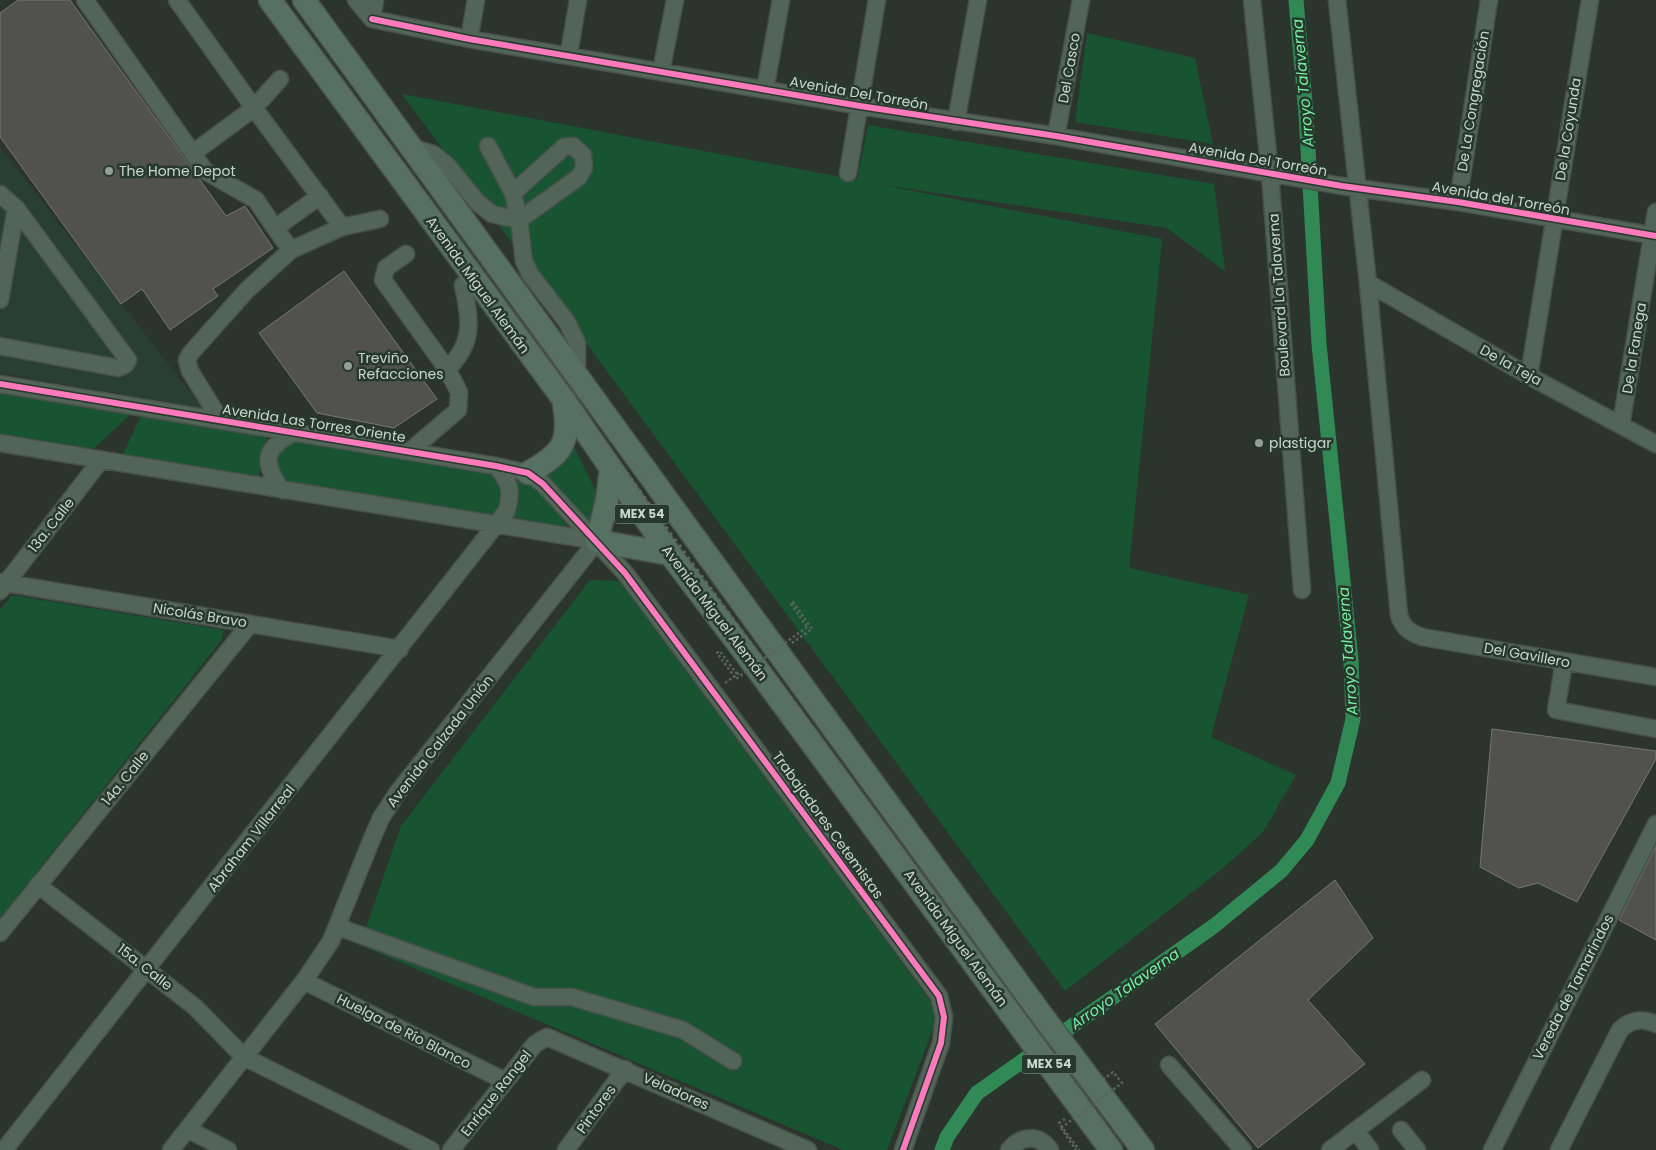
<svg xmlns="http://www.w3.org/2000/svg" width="1656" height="1150" viewBox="0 0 1656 1150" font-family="Poppins,sans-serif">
	<rect width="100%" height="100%" fill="#2b352e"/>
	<path fill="#293f31" d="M0,147L203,409L0,373Z"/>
	<path fill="#195432" d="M1087,33L1195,58L1213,144L1075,122Z
		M402,94L857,180L868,125L1214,184L1225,271L1167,228L877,184L1162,239L1129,568L1249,595L1211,737L1296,775L1263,832L1222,869L1065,991Z
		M0,392L131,414L92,450L0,435Z
		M141,416L267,436L261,459L259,478L122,456Z
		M292,440L498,473L506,494L499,508L490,516L285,483L275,465L280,447Z
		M572,443L597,493L592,530L542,476C560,473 566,458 572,443Z
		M515,476L528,479L551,504L570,530L511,519C519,503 522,493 515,476Z
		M590,580L619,581L939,1013L887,1150H843L360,945L401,826Z
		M12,595L224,630L221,641L0,918V610Z"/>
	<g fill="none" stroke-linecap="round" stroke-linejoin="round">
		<path stroke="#318a56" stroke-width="15" d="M942,1150L947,1137L977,1093L1214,926L1281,871L1307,840L1338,783L1353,719L1351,660L1319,344L1306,114L1296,0"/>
	</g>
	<path fill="#51514e" stroke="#777674" d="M18,0H70L226,216L245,206L273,248L213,289L218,296L170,330L142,289L121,304L0,137V13Z
		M344,271L437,399L394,428L317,413L259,333Z
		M1492,729L1656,751V759L1577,902L1538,883L1519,888L1480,867Z
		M1656,846V940L1619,920Z
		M1335,880L1373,938L1308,1000L1365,1064L1258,1148L1155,1024Z"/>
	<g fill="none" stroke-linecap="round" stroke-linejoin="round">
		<g stroke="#49514c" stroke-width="19">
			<path id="minor" d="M85,0L205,171L256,200L275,228L320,196
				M177,0L254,108L193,153
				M356,0L372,19
				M1252,0L1270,174L1302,590
				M1337,0L1368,283L1399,615C1403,628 1409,632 1422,637L1656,677
				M372,19L469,39L860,106L1056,136L1342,186L1458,202L1656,236
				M372,19L375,0
				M469,39L476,0
				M569,54L578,0
				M661,72L675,0
				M280,79L254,108L342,227L380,219
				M765,90L781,0
				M956,122L978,0
				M1056,136L1081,0
				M488,146L513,193L519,220L524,261L530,274L567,322L577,343V376
				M411,147L433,154L448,166L477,202L492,214L519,220L579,177L584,168L583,155L573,146L564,147L513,193
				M848,173L877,0
				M0,194L16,208L128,360L125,365L118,368L0,346
				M1458,202L1489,0
				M275,228L291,250L342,227
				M406,254L386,268L383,280L447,369C475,343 470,319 463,285
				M1368,283L1529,376L1656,444
				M0,300L16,208
				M1529,376L1590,0
				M0,384L496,466L528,473L543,484L625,573L939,996L944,1017L941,1043L903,1150
				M221,421L190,371L187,360L190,354L247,290L291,250
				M1621,425L1656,212
				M0,443L597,541
				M410,451L458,410L459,392L447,369
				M282,490C262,463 263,449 293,433
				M0,582L400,649
				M0,591L101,460
				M1564,662L1556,710L1656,729
				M38,885L195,1007L244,1057L431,1150
				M338,927L534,997H572L683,1030L733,1061
				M0,933L250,624
				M304,981L505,1081
				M1169,1065L1243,1150
				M187,1129L228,1150
				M1401,1130L1417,1150
				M1356,1131L1370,1150
				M4,1150L506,512C513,492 510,482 496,466
				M171,1150L304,981L331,941L371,841L381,818L398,792L597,541
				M451,1150L535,1044L547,1037L808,1150
				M566,1150L625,1069
				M1009,1150C1021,1135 1039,1134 1050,1150
				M1330,1150L1422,1080
				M1492,1150L1656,824
				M1559,1150L1620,1030C1631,1019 1642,1018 1656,1024"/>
		</g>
		<g stroke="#49514c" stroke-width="25">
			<path id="highway" d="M270,0L564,400L670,554L752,662L1111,1150
				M304,0L1038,1010L1143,1150
				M611,468L607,500L597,541L670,554
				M528,473C562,454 571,443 564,404"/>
		</g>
		<path stroke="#58655c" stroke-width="2.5" stroke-dasharray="2.5 2.5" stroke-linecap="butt" d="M792,643L812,629L793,602L791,604L807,627
			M725,683L739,673
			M1065,1119L1059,1123L1079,1150
			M1061,1128L1076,1150"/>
		<use href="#minor" stroke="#536559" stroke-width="16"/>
		<use href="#highway" stroke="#567161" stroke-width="22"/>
		<path stroke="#5e6b63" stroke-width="4" stroke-dasharray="2.5 5" stroke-linecap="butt" d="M281,0L1120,1150
			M296,0L1133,1150"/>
		<path stroke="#58655c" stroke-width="2.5" stroke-dasharray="2.5 2.5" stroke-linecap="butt" d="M737,674L720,651L717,653L736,679L807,627
			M1061,1128L1122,1083L1113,1072L1102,1080"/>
		<g stroke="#27392c" stroke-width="9">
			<path id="cycleway" d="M372,19L469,39L860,106L1056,136L1342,186L1458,202L1656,236
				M0,384L496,466L528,473L543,484L625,573L939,996L944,1017L941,1043L903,1150"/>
		</g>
		<use href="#cycleway" stroke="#fd7abc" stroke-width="6"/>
	</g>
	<g fill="#939e96" stroke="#27392c" stroke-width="2">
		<circle cx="109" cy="171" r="5"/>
		<circle cx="348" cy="366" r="5"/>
		<circle cx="1259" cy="443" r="5"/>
	</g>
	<g text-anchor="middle" stroke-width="5" stroke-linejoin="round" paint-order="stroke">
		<g fill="#27392c" stroke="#9aa79d" stroke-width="1">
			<rect x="614.5" y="504.5" width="55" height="19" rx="4"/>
			<rect x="1021.5" y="1054.5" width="55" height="19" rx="4"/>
		</g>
		<g font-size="12" font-weight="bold" fill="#cbd6ce">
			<text x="642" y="518">MEX 54</text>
			<text x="1049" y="1068">MEX 54</text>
		</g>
		<g font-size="14" fill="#cbd6ce" stroke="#27392c">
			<text transform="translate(1069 68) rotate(-80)" y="5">Del Casco</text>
			<text transform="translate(859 93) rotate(10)" y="5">Avenida Del Torreón</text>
			<text transform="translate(1473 101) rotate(-81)" y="5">De La Congregación</text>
			<text transform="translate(1568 129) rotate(-81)" y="5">De la Coyunda</text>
			<text transform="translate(1258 159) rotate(10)" y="5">Avenida Del Torreón</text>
			<text transform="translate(1501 198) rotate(10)" y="5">Avenida del Torreón</text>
			<text transform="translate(478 285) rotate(54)" y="5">Avenida Miguel Alemán</text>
			<text transform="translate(1279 295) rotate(-94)" y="5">Boulevard La Talaverna</text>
			<text transform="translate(1634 348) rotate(-81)" y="5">De la Fanega</text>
			<text transform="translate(1511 365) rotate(29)" y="5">De la Teja</text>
			<text transform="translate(314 423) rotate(9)" y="5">Avenida Las Torres Oriente</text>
			<text transform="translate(51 525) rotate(-52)" y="5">13a. Calle</text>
			<text transform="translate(715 613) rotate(53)" y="5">Avenida Miguel Alemán</text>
			<text transform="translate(200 615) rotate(9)" y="5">Nicolás Bravo</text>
			<text transform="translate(1527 655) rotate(10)" y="5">Del Gavillero</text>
			<text transform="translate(440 741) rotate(-52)" y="5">Avenida Calzada Unión</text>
			<text transform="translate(125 778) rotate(-51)" y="5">14a. Calle</text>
			<text transform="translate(828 825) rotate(54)" y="5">Trabajadores Cetemistas</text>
			<text transform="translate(251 838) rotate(-52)" y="5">Abraham Villarreal</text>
			<text transform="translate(956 938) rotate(54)" y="5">Avenida Miguel Alemán</text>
			<text transform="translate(145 967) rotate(38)" y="5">15a. Calle</text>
			<text transform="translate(1573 987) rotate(-63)" y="5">Vereda de Tamarindos</text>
			<text transform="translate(404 1031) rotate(27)" y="5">Huelga de Río Blanco</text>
			<text transform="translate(676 1091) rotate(24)" y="5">Veladores</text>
			<text transform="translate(496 1093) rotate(-52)" y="5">Enrique Rangel</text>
			<text transform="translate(596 1109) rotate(-54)" y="5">Pintores</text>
		</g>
		<g font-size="14" fill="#cbd6ce" stroke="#27392c" text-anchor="start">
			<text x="119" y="176">The Home Depot</text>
			<text x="358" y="363">Treviño<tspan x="358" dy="16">Refacciones</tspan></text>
			<text x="1269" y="448">plastigar</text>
		</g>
		<g font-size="15" font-style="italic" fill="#76f0a3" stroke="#27392c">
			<text transform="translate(1303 83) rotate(-95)" y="5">Arroyo Talaverna</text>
			<text transform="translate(1348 651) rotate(-94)" y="5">Arroyo Talaverna</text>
			<text transform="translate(1125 989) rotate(-35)" y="5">Arroyo Talaverna</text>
		</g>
	</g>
</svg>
